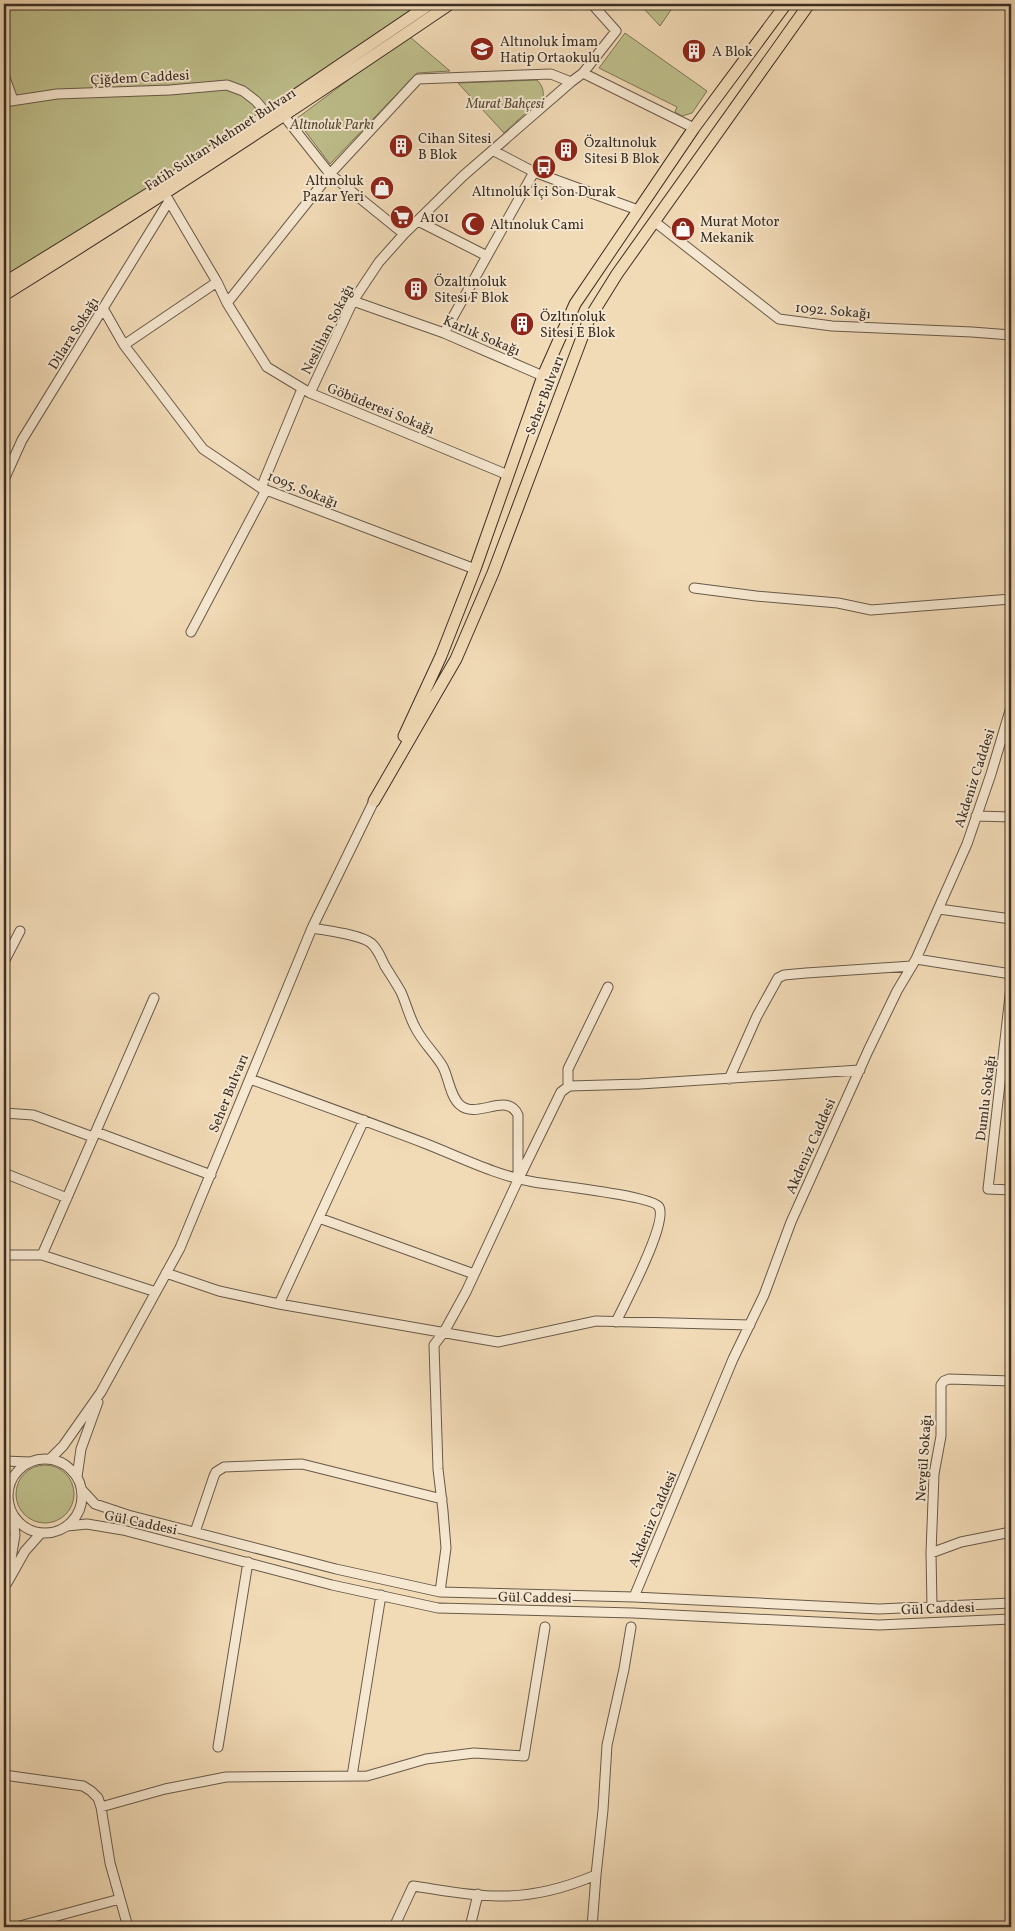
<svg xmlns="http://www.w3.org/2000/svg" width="1015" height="1931" viewBox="0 0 1015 1931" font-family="Vollkorn,serif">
	<rect width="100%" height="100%" fill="#f1dab6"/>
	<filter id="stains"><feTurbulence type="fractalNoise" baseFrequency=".004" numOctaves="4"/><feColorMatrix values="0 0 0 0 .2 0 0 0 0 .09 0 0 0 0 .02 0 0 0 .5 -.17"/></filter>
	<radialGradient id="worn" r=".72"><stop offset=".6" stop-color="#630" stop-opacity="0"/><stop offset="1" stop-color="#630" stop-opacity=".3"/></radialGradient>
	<path fill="#bebe8b" stroke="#7c7658" d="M4,4H423L426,10L4,282Z
		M651,4H675L660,26L645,10Z
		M625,33L707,91L692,113L682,116L675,112L677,107L599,68Z
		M410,37L450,71L417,73L330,164L296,119L378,58Z
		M537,80C542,85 544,90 543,97L504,133L458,83Z
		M16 1494a29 29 0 1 1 58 0a29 29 0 1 1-58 0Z"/>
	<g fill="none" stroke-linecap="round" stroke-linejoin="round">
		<g stroke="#685a49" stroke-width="11">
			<path id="minor" d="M583,73L694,128
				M4,75L13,100
				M4,102L57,94L170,90L227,85L243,91L256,101L267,114
				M284,116L330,174L404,234
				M494,151L534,172L638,210
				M165,194L217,282L227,303L267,367L310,393L508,475
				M418,221L487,256
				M655,222L779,319L832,326L972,332L1011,335
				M353,301L444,333L543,376
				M227,303L330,174L418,79L551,74L571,82
				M104,310L124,345L203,449L261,488L475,569
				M444,333L534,172
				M124,345L217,282
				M310,393L353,301L379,262L404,234L463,176L571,82L583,73L616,31L592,4
				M4,480L22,440L169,201
				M261,488L302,389
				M694,588L756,596L838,603L871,610L1011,599
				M191,632L266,490
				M976,816L1011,817
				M939,909L1011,919
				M312,928C328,931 359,934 371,943C378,949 381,958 385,966C390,974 396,983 401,992C406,1003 409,1016 415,1027C422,1042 435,1053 443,1067C449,1079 450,1096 460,1105C477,1120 507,1091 518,1115V1180L466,1292L444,1332L434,1345L438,1469L443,1511L446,1548L440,1592
				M916,959L1011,974
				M4,962L20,931
				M1011,987L988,1189L1011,1190
				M250,1079C308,1100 366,1121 424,1143C460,1157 497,1176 534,1182C552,1185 653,1196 659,1207C668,1223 625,1303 616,1322
				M729,1079L757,1016L778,978L784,975L806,973L912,966
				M568,1087V1069L608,987
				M4,1113L33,1115L93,1137
				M364,1120L279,1304L498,1342L596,1321L750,1325
				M96,1132L211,1175
				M4,1173L67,1198
				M519,1178L561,1092L569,1086L640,1084L860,1070
				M319,1218L474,1274
				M4,1255H42L156,1292
				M42,1255L154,998
				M166,1273L219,1291L279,1304
				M8 1496a37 37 0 1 1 74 0a37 37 0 1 1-74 0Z
				M50,1459L63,1446L101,1392L180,1248L312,928L374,801
				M4,1461L30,1462
				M77,1477L81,1449L98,1402
				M82,1490L95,1504L128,1515L336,1569L440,1592L634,1597L879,1609L1011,1603
				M13,1515L15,1535L7,1583L25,1551L41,1533
				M67,1526L87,1524L123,1530L332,1585L438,1608L633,1613L879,1625L1011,1619
				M195,1532L214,1476L216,1472L224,1467L302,1464L442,1499
				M931,1553L961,1542L1011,1532
				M634,1597L733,1359L764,1295L791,1222L868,1051L897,991L916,959L967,844L991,774L1011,707
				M932,1606L931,1553L934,1474L941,1436V1385L944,1381L949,1379L1011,1381
				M218,1747L248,1562
				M4,1775L83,1786L91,1791L98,1798L101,1807L110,1863L128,1927
				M352,1776L381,1595
				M101,1807L165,1789L226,1777L367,1776L426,1759L474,1753L524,1756L545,1627
				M16,1927L120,1899
				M394,1927L413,1886C441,1890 470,1896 498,1896C532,1897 565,1888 596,1875L603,1810L607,1745L624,1669L631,1627
				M470,1927L478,1894
				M592,1927L596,1875"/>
		</g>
		<g stroke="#3b2f25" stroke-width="13">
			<path id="major" d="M4,283L158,188L430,4
				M4,295C155,201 303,104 450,4
				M404,736L441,656L475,569L543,376L575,304L694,128L786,4
				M374,801L456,659L493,573L589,319L617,274L809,4"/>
		</g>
		<use href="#minor" stroke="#f6e7d0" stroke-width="9"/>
		<use href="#major" stroke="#f1dab6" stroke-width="11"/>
	</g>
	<defs>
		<g id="school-disc" transform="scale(1.25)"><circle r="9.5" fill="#8f2418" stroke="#f6e7d0"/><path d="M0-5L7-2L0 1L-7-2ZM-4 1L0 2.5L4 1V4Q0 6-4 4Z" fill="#fff"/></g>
		<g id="building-disc" transform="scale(1.25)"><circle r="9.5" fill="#8f2418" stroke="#f6e7d0"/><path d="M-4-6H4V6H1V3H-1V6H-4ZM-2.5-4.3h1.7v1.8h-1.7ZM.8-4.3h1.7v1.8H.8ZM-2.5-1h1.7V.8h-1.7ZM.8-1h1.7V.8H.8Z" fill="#fff"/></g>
		<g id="bus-disc" transform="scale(1.25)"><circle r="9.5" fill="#8f2418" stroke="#f6e7d0"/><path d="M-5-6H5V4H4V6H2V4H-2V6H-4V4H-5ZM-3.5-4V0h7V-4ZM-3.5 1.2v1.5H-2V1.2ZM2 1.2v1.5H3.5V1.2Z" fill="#fff"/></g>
		<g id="shop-disc" transform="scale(1.25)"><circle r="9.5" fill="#8f2418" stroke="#f6e7d0"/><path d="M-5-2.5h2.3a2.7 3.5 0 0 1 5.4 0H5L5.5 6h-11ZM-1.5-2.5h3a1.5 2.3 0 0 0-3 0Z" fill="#fff"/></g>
		<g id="supermarket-disc" transform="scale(1.25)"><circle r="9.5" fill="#8f2418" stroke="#f6e7d0"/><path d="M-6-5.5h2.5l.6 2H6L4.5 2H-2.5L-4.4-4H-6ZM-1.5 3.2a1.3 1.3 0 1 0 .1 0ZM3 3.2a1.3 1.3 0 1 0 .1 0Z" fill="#fff"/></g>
		<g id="mosque-disc" transform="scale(1.25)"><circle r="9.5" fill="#8f2418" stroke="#f6e7d0"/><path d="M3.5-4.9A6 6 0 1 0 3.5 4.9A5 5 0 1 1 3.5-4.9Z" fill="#fff"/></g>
	</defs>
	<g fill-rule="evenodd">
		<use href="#school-disc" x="482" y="49"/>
		<use href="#building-disc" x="694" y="51"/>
		<use href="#building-disc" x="401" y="146"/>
		<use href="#building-disc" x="566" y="150"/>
		<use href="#bus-disc" x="544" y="167"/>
		<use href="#shop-disc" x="382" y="188"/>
		<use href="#supermarket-disc" x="402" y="217"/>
		<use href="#mosque-disc" x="473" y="224"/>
		<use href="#shop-disc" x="683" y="229"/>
		<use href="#building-disc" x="416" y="289"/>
		<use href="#building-disc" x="522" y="324"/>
	</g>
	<g text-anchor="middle" stroke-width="4" stroke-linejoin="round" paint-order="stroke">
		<g font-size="14" fill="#3b2f25" stroke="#f6e7d0" text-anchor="start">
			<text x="500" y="46">Altınoluk İmam<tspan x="500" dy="16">Hatip Ortaokulu</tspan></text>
			<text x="712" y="56">A Blok</text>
			<text x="418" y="143">Cihan Sitesi<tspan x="418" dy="16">B Blok</tspan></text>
			<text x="584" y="147">Özaltınoluk<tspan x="584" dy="16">Sitesi B Blok</tspan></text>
			<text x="364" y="185" text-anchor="end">Altınoluk<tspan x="364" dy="16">Pazar Yeri</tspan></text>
			<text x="544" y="196" text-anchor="middle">Altınoluk İçi Son Durak</text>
			<text x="420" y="222">A101</text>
			<text x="700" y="226">Murat Motor<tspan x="700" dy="16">Mekanik</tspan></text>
			<text x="490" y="229">Altınoluk Cami</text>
			<text x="434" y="286">Özaltınoluk<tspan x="434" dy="16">Sitesi F Blok</tspan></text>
			<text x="540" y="321">Özltınoluk<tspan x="540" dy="16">Sitesi E Blok</tspan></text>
		</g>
		<g font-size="14" fill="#3b2f25" stroke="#f6e7d0">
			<text transform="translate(140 77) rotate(-3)" y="5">Çiğdem Caddesi</text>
			<text transform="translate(220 139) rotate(-33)" y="5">Fatih Sultan Mehmet Bulvarı</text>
			<text transform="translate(833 310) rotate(5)" y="5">1092. Sokağı</text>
			<text transform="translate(327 329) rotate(-63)" y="5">Neslihan Sokağı</text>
			<text transform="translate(73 333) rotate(-58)" y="5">Dilara Sokağı</text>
			<text transform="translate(482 335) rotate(23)" y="5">Karlık Sokağı</text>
			<text transform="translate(544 395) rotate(-69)" y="5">Seher Bulvarı</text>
			<text transform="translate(381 408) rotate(22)" y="5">Göbüderesi Sokağı</text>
			<text transform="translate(303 489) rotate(22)" y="5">1095. Sokağı</text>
			<text transform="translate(974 778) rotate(-72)" y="5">Akdeniz Caddesi</text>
			<text transform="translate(228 1093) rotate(-68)" y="5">Seher Bulvarı</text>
			<text transform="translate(985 1098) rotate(-83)" y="5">Dumlu Sokağı</text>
			<text transform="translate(810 1146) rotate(-66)" y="5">Akdeniz Caddesi</text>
			<text transform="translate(923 1458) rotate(-86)" y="5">Nevgül Sokağı</text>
			<text transform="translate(652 1519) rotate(-67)" y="5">Akdeniz Caddesi</text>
			<text transform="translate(141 1522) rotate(12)" y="5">Gül Caddesi</text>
			<text transform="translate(535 1597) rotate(1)" y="5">Gül Caddesi</text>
			<text transform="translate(938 1608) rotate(-2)" y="5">Gül Caddesi</text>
		</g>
		<g font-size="14" font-style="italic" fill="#554c39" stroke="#f6e7d0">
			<text x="505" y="108">Murat Bahçesi</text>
			<text x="332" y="129">Altınoluk Parkı</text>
		</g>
	</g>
	<rect width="1015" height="1931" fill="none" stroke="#f1dab6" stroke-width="20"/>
	<rect x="5" y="5" width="1005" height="1921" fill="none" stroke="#3b2f25" stroke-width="2.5"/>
	<rect x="10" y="10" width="995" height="1911" fill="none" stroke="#3b2f25"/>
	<rect width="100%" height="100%" filter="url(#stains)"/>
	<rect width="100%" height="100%" fill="url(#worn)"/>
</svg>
